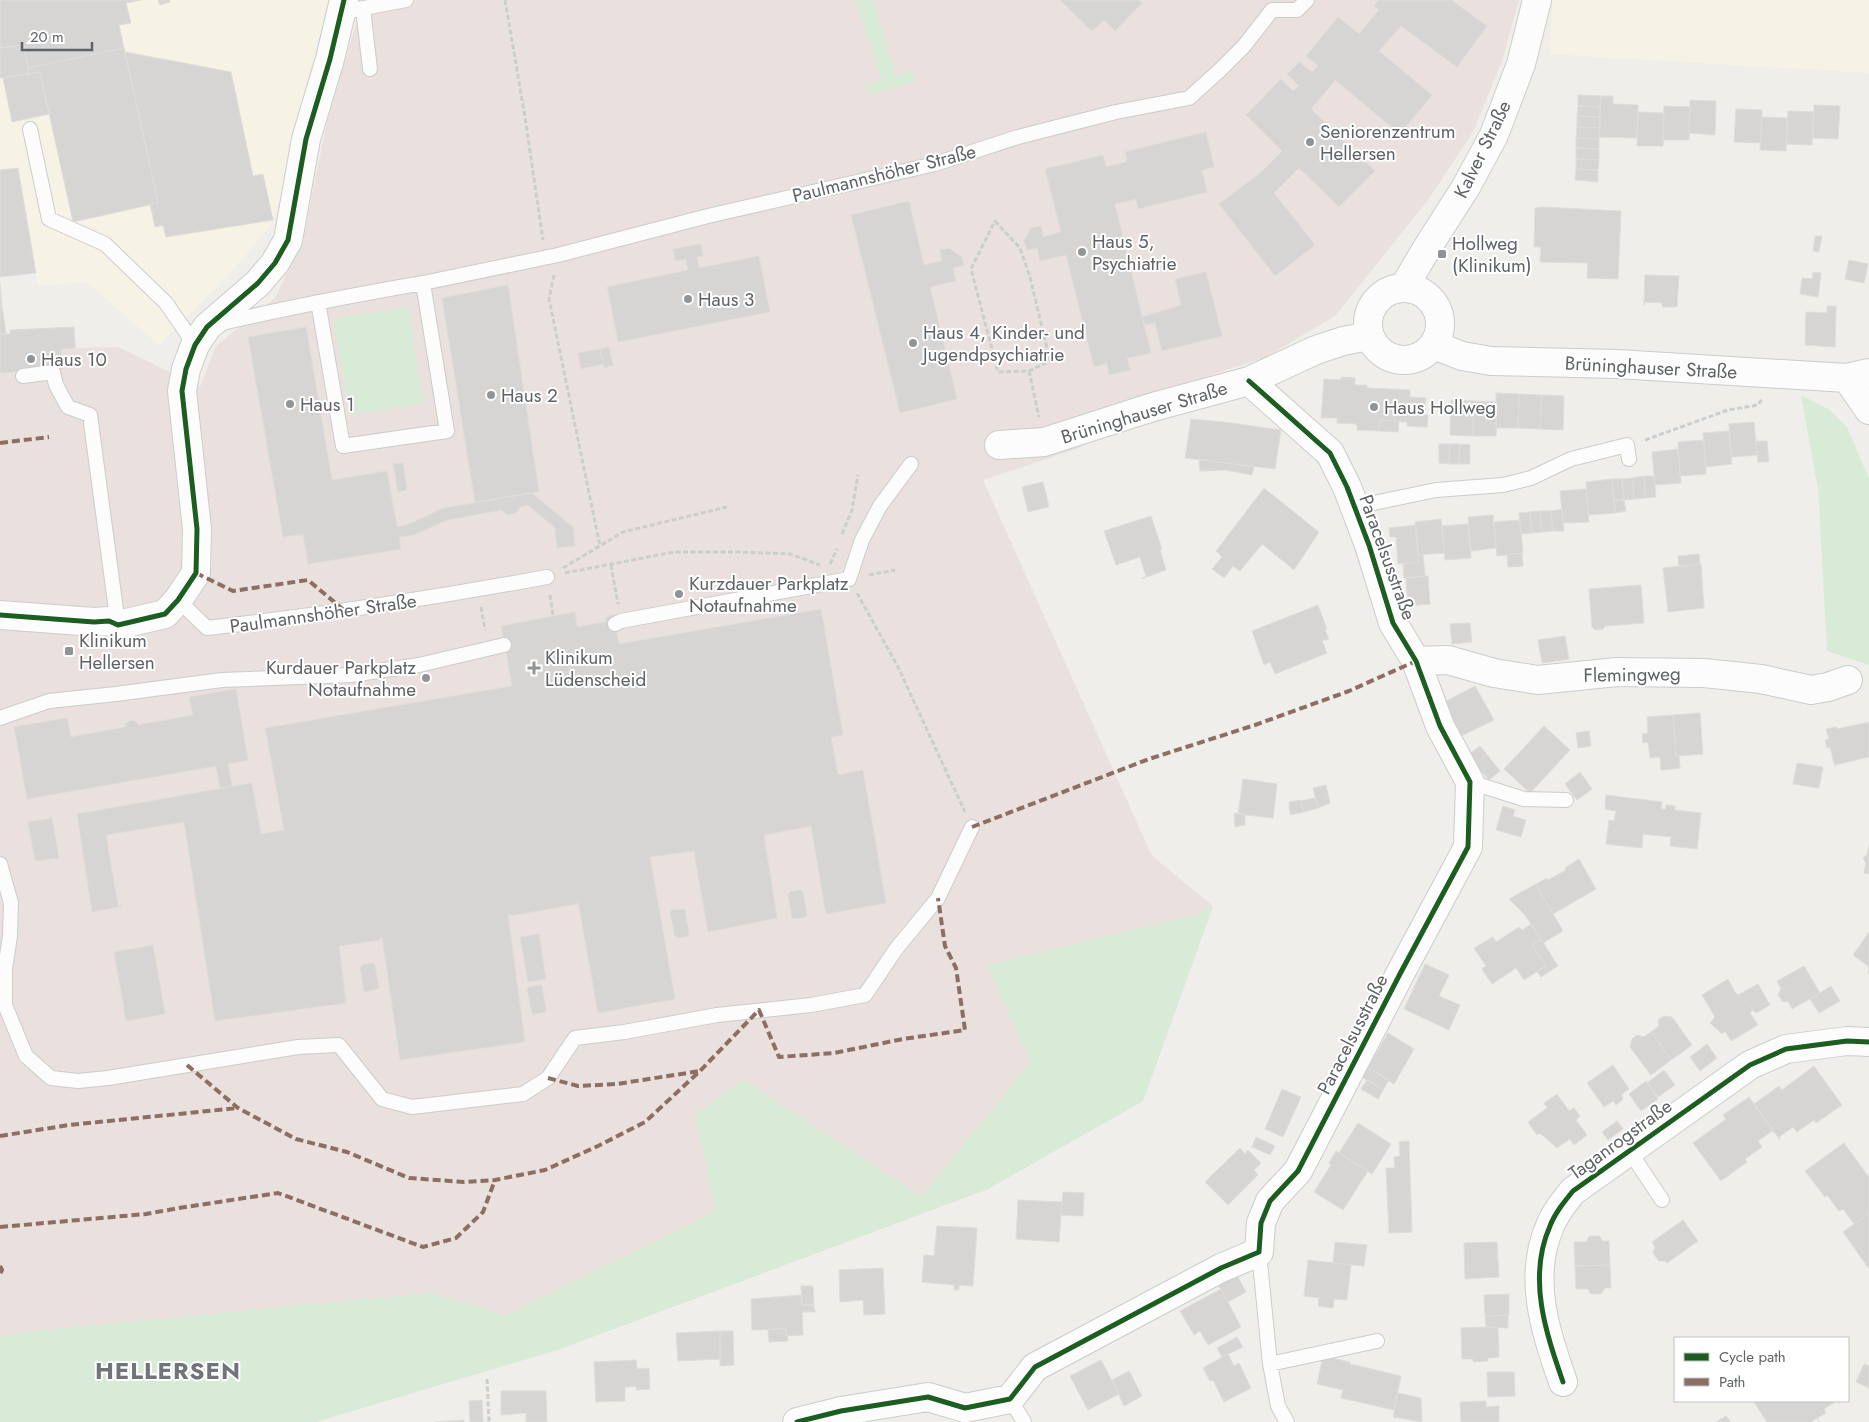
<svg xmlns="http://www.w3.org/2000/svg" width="1869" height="1422" viewBox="0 0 1869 1422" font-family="Jost,sans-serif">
	<rect width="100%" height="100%" fill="#efeeea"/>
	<path fill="#f7f3e4" d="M0,0H328L309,73L279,202L271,225L235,268L159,345L87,282L38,286L36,273L0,277Z
		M1552,0H1869V73L1550,54Z"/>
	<path fill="#eae0de" d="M363,0H1519L1502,61L1473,132L1428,200L1335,316L1266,357L1132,401L1079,448L983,480L1152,856L1213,906L1143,1101L988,1189L557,1350L315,1422H0V334H10V330L74,327L76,348L118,347L200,387L216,346L275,298L303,239L327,122Z"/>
	<path fill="#d8ebd6" d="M856,0H872L896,76L912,71L914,82L871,94L865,86L882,80Z
		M408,307L423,403L350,415L333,319Z
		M1801,395L1830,410L1847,427L1869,479V665L1827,651L1818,489Z
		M1213,906L1143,1101L988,1189L557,1350L315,1422H0V1337L32,1331L431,1293L506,1315L716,1211L695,1115L744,1080L921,1197L1031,1062L987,965L1200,914Z"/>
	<path fill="#d6d5d3" stroke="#deddd9" d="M0,0H141L126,3L131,23L119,25L124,48L28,68L24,45L0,48Z
		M158,0H170V2L160,5Z
		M1060,0H1139L1142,3L1115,31L1104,20L1092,31Z
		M1378,0H1451L1487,26L1457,67L1401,26L1379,51L1432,95L1400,134L1335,80L1311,109L1375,171L1339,207L1299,168L1274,193L1315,245L1275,276L1219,204L1259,174L1282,151L1246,115L1281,79L1293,91L1299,86L1287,74L1299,62L1312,72L1318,66L1306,56L1338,17L1359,34L1379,10L1374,6Z
		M24,45L29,74L0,78V48Z
		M124,48L158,203L73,222L40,72L29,74L28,68Z
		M125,52L231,72L253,176L263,174L273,220L166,237L163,225L155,227L150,204L158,203Z
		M40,72L49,114L12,122L3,78Z
		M1578,95L1601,96L1600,107L1578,106Z
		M1601,96H1613V104L1638,105L1637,138L1599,137Z
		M1690,100L1716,101L1715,135L1689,133Z
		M1814,105L1840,106L1838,139L1813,138Z
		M1578,106L1600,107V117L1577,116Z
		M1664,106L1690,107L1689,140H1663Z
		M1736,109L1762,110L1761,143L1734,142Z
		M1788,111L1814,112L1812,145L1786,144Z
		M1638,112L1664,113L1663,146H1637Z
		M1577,116L1600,117V128L1577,127Z
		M1762,117L1787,118L1786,151L1760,150Z
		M1577,127L1600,128L1599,139L1576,138Z
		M1206,132L1214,167L1202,170L1207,192L1138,209L1136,199L1115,204L1151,353L1127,358L1130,370L1109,375L1107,363L1094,367L1066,255L1040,261L1037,248L1027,250L1024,241L1031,228L1041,226L1043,237L1061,232L1045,169L1103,155L1106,167L1127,162L1125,152Z
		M1576,138L1599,139V149L1576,148Z
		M1576,148L1599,149V160L1576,159Z
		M1576,159L1599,160L1598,170L1576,169Z
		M18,168L36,273L0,277V170Z
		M1576,169L1598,170V182L1575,180Z
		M909,201L924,265L942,261L940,250L949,248L961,256L964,265L953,268L956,281L930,287L957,399L900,413L851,215Z
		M1542,207L1621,211L1618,279L1587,278L1588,263L1540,262L1541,247H1534L1535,208Z
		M1815,236H1822L1819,252L1813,251Z
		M701,244L703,256L697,257L699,268L759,256L770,312L618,342L607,287L688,270L686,259L675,261L673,249Z
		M1849,260L1868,264L1864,283L1845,279Z
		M1206,272L1222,336L1162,351L1155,323L1144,325L1142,317L1181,305L1175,279Z
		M1813,272L1821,273L1818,297L1800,294L1802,278L1812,279Z
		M1645,275L1679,276L1677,307H1662V303L1645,302L1644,305Z
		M0,284L2,307H0Z
		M508,285L539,492L475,502L442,298Z
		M1827,306H1836L1835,347L1805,345L1806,312L1827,313Z
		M0,307H2L6,334H0Z
		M74,327L75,348L61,349L62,369L0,373V334H10V330Z
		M306,327L332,480L387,471L397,527L409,524L444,508L532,493L573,527L575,546L557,548L555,528L528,505L520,507L516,513L507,515L502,510L447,520L414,535L399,537L401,549L308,564L303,534L283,537L248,337Z
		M609,347L613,365L604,368L600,349Z
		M600,349L603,364L581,369L578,353Z
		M1341,377L1355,378V385H1367V388L1410,390V397L1426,398L1425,415H1428L1427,427L1407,426V422L1380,420L1379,431L1357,430V424L1337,423V418H1321L1324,379L1341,380Z
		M1496,393L1519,394L1518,428H1496Z
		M1519,394L1542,395L1540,429L1518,428Z
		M1542,395L1564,396L1563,430L1540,429Z
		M1451,400L1474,401L1473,436L1450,435Z
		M1474,401L1497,402L1496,436H1473Z
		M1191,419L1224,422L1281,430L1275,469L1185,458Z
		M1380,420L1399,421L1398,432L1379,431Z
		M1754,422L1757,455L1731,457L1729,424Z
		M1729,431L1732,464L1706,467L1703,433Z
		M1704,440L1706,474L1680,476L1678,442Z
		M1756,441H1767L1769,462H1758Z
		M1439,444H1450L1449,464L1439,463Z
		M1450,444H1460L1459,464H1449Z
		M1460,444L1470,445V464H1459Z
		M1678,449L1681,483L1655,485L1652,452Z
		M1199,459L1254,467L1252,475L1226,470L1200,471Z
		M403,463L407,490L398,492L393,464Z
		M1644,476L1645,498L1634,499L1633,478Z
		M1644,476H1654L1656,497L1645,498Z
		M1633,478L1634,499L1624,500L1622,479Z
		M1612,479H1622L1624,500H1614Z
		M1612,479L1615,513L1588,515L1586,482Z
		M1043,482L1049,507L1028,512L1022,487Z
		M1264,488L1319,532L1294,570L1262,544L1240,571L1233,566L1224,578L1212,569L1222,557L1216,551Z
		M1586,489L1589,522L1563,523L1560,491Z
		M1614,500H1624L1626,511L1615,513Z
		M1562,509L1564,531H1553L1551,511Z
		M1540,511L1542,532L1532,533L1530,512Z
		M1540,511H1551L1553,531L1542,532Z
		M1530,512L1532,533L1521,534L1519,513Z
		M1493,515L1496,548L1471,551L1468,517Z
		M1151,516L1162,549L1160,550L1166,570L1141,579L1146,576L1140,557L1116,565L1104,531Z
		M1441,519L1444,553L1418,555L1415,522Z
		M1520,520L1523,553L1497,556L1494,522Z
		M1468,524L1471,558L1445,560L1442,526Z
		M1416,525L1419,562L1398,564L1396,537H1390L1389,528Z
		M1522,553L1523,566L1508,567L1507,555Z
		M1699,554L1700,564L1679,567L1678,556Z
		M1418,555H1423L1425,576L1404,578L1403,564L1419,562Z
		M1701,564L1704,608L1668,612L1663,568Z
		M1425,576H1428L1430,604L1408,606L1406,578Z
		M1641,585L1644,623L1605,626L1603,629L1595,630L1592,627L1589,589Z
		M1318,605L1327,629L1325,630L1329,639L1322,641L1327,653L1275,674L1270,662L1264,665L1252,631Z
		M821,609L843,735L831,737L838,775L863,770L886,903L826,914L811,826L764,835L777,918L708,932L694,851L650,857L675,999L598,1013L578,901L577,904L510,916V914H508L525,1042L400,1060L382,937L380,938V940L339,946L346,1003L215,1021L184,822L106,835L118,906L122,905L123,906L92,912L77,814L252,783L261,834L284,830L265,728L512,686L501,626L575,612L577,627L606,622L605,618L613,615L619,644Z
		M1470,623L1472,642L1452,644L1450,624Z
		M1565,636L1569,659L1542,663L1538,640Z
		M1475,686L1494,720L1459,737L1441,704Z
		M236,689L248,760L228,764L232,786L220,788L216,766L27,799L14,727L67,718L71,737L125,727L126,723L131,720L136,721L138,725L193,715L189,697Z
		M1700,713L1703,754L1676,756L1673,715Z
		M1673,715L1676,756H1679L1680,768L1664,770H1661L1660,757L1650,758L1648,742L1643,743L1642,734L1648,733L1647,717Z
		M1869,722V757L1835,765V767L1830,747L1827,748L1825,740L1829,739L1826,729L1836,727L1837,729Z
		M1544,726L1570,750L1530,793L1504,769Z
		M1589,731L1591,746L1578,748L1576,733Z
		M1480,746L1500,771L1489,780L1468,755Z
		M1797,763L1823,767L1819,788L1793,784Z
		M1580,772L1592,789L1577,800L1565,784Z
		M1243,779L1277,784L1273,818L1238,814Z
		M1326,785L1330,803L1318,808L1313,788Z
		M1606,795L1662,802L1661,809H1666V805L1675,806V810L1701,813L1697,849L1670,846L1671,837L1643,834L1642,848L1606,844L1609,820L1614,821L1616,811L1605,809Z
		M1315,798L1318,808L1304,812L1301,801Z
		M1301,800L1304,812L1290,815L1289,802Z
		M1503,806L1515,810L1513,816L1526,820L1521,837L1496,830Z
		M1234,813L1245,814V825L1235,827Z
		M52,818L59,858L35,861L28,822Z
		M1869,845V874L1864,873L1866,863L1863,858L1867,855Z
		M1579,859L1596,889L1553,914L1536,884L1547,878L1548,880L1566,870L1565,868Z
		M1536,884L1563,931L1543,943L1525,915L1509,899Z
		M801,890L803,892L807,915L805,917L794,919L792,918L788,894L790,892Z
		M683,909L685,910L689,934L688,936L677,938L675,936L670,912L672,910Z
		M1531,924L1541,939L1532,945L1546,966L1524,980L1516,968L1492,984L1482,969L1486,966L1474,948L1493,937L1496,942L1519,927L1522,930Z
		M1869,932V974L1868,966L1853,955Z
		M539,934L546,979L528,982L520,937Z
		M1541,939L1558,966L1541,977L1537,971L1546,966L1532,945Z
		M153,945L165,1014L126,1021L114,952Z
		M373,963L375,965L379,988L366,992L364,991L360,967L362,965Z
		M1425,964L1449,975L1439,996L1460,1005L1449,1030L1404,1009Z
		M1804,966L1820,993L1792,1009L1788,1001L1785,1002L1782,1001L1778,995L1781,989L1777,981Z
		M1728,979L1735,992L1753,1010L1750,1013L1758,1025L1731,1041L1725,1031L1722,1034L1710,1023L1715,1017L1702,995Z
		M1758,984L1770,1005L1756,1013L1738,995Z
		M540,985L542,986L546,1010L545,1012L534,1014L532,1013L527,989L529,987Z
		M1831,986L1840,1001L1819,1013L1810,999Z
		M1664,1016L1672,1017L1692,1045L1671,1060L1651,1032L1659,1026L1658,1020Z
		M1651,1032L1671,1060L1651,1075L1630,1047L1632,1039L1637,1035L1643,1037Z
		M1388,1033L1414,1049L1394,1084L1368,1068Z
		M1707,1044L1717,1058L1700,1071L1690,1057Z
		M1613,1065L1629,1089L1621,1095L1623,1099L1616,1105L1613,1101L1604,1107L1587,1083Z
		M1814,1066L1842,1105L1816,1123L1814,1120L1797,1132L1793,1127L1779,1137L1780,1140L1754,1104L1779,1086L1782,1090Z
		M1368,1068L1389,1080L1383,1090L1362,1077Z
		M1664,1070L1675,1085L1658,1097L1647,1083Z
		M1367,1080L1383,1090L1378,1099L1361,1089Z
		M1646,1081L1658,1099L1641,1111L1629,1094Z
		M1282,1089L1301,1097L1283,1137L1265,1129Z
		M1557,1094L1569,1111L1574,1108L1580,1116L1576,1120L1587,1135L1574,1145L1570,1139L1557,1148L1540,1133L1537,1135L1528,1122L1547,1108L1544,1103Z
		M1749,1097L1775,1133L1772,1131L1758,1141L1762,1147L1745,1159L1747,1162L1721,1181L1693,1143L1726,1119L1723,1115Z
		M1617,1121L1623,1129L1608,1140L1602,1132Z
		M1358,1123L1391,1144L1372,1174L1339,1153Z
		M1256,1137L1275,1146L1270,1155L1252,1147Z
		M1409,1141L1412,1232L1389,1233L1386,1168H1395L1394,1157L1400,1156L1399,1142Z
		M1844,1143L1868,1176L1869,1175V1213L1854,1224L1843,1209L1839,1211L1827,1195L1825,1197L1805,1171Z
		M1240,1148L1245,1154L1248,1150L1261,1163L1254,1170L1258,1175L1228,1205L1205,1182Z
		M1336,1151L1368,1171L1343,1210L1314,1192L1331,1165L1329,1163Z
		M1063,1192L1084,1193L1083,1216L1061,1215Z
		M1018,1200L1062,1202L1059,1242L1016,1239Z
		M1869,1213V1269L1843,1232Z
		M1683,1220L1698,1241L1667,1263L1665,1261H1659L1653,1253L1655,1247L1652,1242Z
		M937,1226L977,1228L973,1286L959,1285V1290H954V1285L922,1282L924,1255L934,1256Z
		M1589,1236H1599L1603,1241H1609L1610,1265L1575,1266L1574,1242H1586Z
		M1335,1242L1367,1245L1364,1266L1333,1263Z
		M1497,1242L1499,1277L1465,1279L1464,1243Z
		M1308,1260L1351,1265L1347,1300L1334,1299L1333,1308L1318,1306L1319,1298L1304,1296Z
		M1610,1265L1611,1288H1605L1601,1294H1591L1588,1289H1576L1575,1266Z
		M883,1268L885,1314L864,1315L863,1300L840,1302L839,1270Z
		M1236,1273L1246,1292L1228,1302L1217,1283Z
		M801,1286H813L814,1305H802Z
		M1221,1289L1241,1327L1208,1345L1200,1331L1194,1335L1180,1311Z
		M1509,1294V1315L1485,1316L1484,1295Z
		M801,1295L802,1305H814L815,1312H802L803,1335L786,1336V1329L752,1330L751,1299Z
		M1508,1315V1328L1486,1327L1485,1316Z
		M1486,1327H1498L1499,1357L1488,1358V1361L1473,1362V1359H1462L1461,1328Z
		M768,1329H786L788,1341L769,1342Z
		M720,1331H733L734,1365L720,1366Z
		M720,1331L721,1359L678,1361L676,1333Z
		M1237,1337L1243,1347L1222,1357L1217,1348Z
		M1228,1354L1234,1366L1239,1363L1251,1388L1224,1402L1213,1380L1210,1381L1203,1368Z
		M1323,1356L1350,1362V1364L1401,1376L1394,1410L1341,1398L1343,1390L1317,1384Z
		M636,1360L637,1369L649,1368L650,1389L636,1390V1386L625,1387V1401L596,1402L594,1362Z
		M1101,1360L1119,1394L1088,1410L1070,1376Z
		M1864,1364L1869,1366V1388L1856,1382Z
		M1129,1371L1142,1396L1124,1406L1112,1380Z
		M1487,1372H1514L1515,1396L1488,1397Z
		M501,1391H546L547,1422H526V1413L501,1415Z
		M1398,1393L1421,1398L1422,1422L1393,1417Z
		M482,1400L483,1422H470L469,1401Z
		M1486,1401V1407L1499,1406V1422H1461L1460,1402Z
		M1756,1401H1837L1840,1404L1837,1401L1824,1409L1826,1413L1817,1418L1819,1422L1817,1418L1811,1422H1767L1754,1402Z
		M1726,1416L1731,1422H1716Z
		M464,1420V1422H435Z"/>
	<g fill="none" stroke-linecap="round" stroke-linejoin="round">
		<g stroke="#cbcccc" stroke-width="16">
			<path id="service" d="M363,9L370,69
				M342,12L406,0
				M30,129L49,219L105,244L166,303L195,345
				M423,283L558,255L708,216L935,164L1018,137L1116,112L1189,98L1219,71L1244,46L1272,10H1297L1307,0
				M218,324C285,308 354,295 423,283L447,431L343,446L318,302
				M23,376L53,372L56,385L68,407L90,415L118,625
				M1354,507L1436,490L1503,485L1531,478L1571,459L1627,445L1629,459
				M178,600L207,628C321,615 434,598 547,577
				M615,624L621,621L849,579L862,540L880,506L911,464
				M0,718L49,701L116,694L222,680L351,675L419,665L504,645
				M1470,782L1524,799L1566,800
				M0,864L11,903L10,936L5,969V1005L26,1056L51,1078L78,1081L108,1078L298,1047L339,1045L382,1099L412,1107L523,1094L548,1078L575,1038L624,1032L717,1015L811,1005L865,995L896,949L938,898L972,827
				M1628,1149L1662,1200
				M1259,1252L1270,1364L1278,1406L1287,1422
				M1270,1364L1377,1341
				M1010,1399L1024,1422"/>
		</g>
		<g stroke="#cbcccc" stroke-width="30">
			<path id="minor" d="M1404,287L1427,248L1466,187L1494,135L1521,64L1537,0
				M1368 324a36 36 0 1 1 72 0a36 36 0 1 1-72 0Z
				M1434,345L1462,356L1491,361L1617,364L1847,378L1869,373
				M1847,378L1869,410
				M999,445L1044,442L1153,407L1249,381L1316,350L1343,341L1369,336
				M0,615L94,622L109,621L118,625L165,614L178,600L196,573L197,529L182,391L186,369L195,345L207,327L258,283L275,263L288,240L306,139L330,59L344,0
				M1416,661L1448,660L1494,673L1538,680L1617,672L1704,673L1761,679L1811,690L1828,687L1848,680
				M1563,1382C1546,1333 1527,1278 1550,1226C1555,1213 1564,1202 1573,1191L1750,1065L1786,1049L1847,1041L1869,1042
				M797,1422L841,1411L928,1397L965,1408L1010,1399L1035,1367L1221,1268L1259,1252L1261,1223L1270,1201L1298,1171L1401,972L1468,847L1470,782L1440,726L1416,661L1393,623L1369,545L1347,487L1330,453L1249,381"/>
		</g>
		<path stroke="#cacfcc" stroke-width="3" stroke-dasharray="5 2.5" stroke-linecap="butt" d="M505,0L525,117L543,240
			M995,221L1020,248L1030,277L1050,361L1029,371L998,372L971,269Z
			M554,275L549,299L600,546
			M1029,371L1039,417
			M1645,440L1728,410L1758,405L1762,399
			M842,534L852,510L858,475
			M830,564L837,549
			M611,565L618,604
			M563,568L623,532L727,507
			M565,573L674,552H739L790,554L820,565
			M869,575L895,570
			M857,593L898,667L965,812
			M550,595L553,616
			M481,607L485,630
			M487,1379L489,1422"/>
		<use href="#service" stroke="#fdfcfc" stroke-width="14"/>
		<use href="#minor" stroke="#fdfcfc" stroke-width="28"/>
		<path stroke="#8d6e63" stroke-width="4" stroke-dasharray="8 4" stroke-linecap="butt" d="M0,443L49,437
			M196,573L233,591L308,580L345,611
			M972,827L1149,759L1255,725L1349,691L1416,661
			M187,1065L238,1108L296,1139L347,1152L409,1178L464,1182L495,1180L545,1170L598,1146L645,1122L700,1071L759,1010L779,1057L834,1053L903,1039L965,1030L956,968L945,946L938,898
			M548,1078L578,1086L617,1084L700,1071
			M0,1136L69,1125L238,1108
			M0,1227L146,1214L179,1208L278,1193L423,1247L456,1238L483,1212L495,1180
			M0,1266L2,1270L0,1274"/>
		<g stroke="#fff" stroke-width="8">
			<path id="cycleway" d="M0,615L94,622L109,621L118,625L165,614L178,600L196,573L197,529L182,391L186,369L195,345L207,327L258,283L275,263L288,240L306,139L330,59L344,0
				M1563,1382C1546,1333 1527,1278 1550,1226C1555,1213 1564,1202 1573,1191L1750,1065L1786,1049L1847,1041L1869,1042
				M797,1422L841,1411L928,1397L965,1408L1010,1399L1035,1367L1221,1268L1259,1252L1261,1223L1270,1201L1298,1171L1401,972L1468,847L1470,782L1440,726L1416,661L1393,623L1369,545L1347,487L1330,453L1249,381"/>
		</g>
		<use href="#cycleway" stroke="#1b5e20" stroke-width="5"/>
	</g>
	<g fill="#919496" stroke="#fff" stroke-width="2">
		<circle cx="1310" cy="142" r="5"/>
		<circle cx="1082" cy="252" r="5"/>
		<rect x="1437" y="249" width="10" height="10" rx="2.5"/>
		<circle cx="688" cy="299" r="5"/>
		<circle cx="913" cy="343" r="5"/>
		<circle cx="31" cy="359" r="5"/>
		<circle cx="491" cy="395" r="5"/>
		<circle cx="290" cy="404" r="5"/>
		<circle cx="1374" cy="407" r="5"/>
		<circle cx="679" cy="594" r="5"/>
		<rect x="64" y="646" width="10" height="10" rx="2.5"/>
		<path d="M531.5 660.5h5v5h5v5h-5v5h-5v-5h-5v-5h5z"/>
		<circle cx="426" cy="678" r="5"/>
	</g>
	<g text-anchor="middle" stroke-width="4" stroke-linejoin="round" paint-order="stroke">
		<g font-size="19" fill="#5f6368" stroke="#fff" text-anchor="start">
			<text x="1320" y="138">Seniorenzentrum<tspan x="1320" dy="22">Hellersen</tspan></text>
			<text x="1092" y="248">Haus 5,<tspan x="1092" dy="22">Psychiatrie</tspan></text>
			<text x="1452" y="250">Hollweg<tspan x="1452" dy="22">(Klinikum)</tspan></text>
			<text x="698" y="306">Haus 3</text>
			<text x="923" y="339">Haus 4, Kinder- und<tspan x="923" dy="22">Jugendpsychiatrie</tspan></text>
			<text x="41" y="366">Haus 10</text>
			<text x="501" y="402">Haus 2</text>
			<text x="300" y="411">Haus 1</text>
			<text x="1384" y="414">Haus Hollweg</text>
			<text x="689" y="590">Kurzdauer Parkplatz<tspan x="689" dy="22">Notaufnahme</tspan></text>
			<text x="79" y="647">Klinikum<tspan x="79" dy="22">Hellersen</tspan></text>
			<text x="545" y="664">Klinikum<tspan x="545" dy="22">Lüdenscheid</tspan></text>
			<text x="416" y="674" text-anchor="end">Kurdauer Parkplatz<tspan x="416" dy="22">Notaufnahme</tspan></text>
		</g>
		<g font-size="19" fill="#5f6368" stroke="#fff">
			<text transform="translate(1482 149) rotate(-64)" y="7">Kalver Straße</text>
			<text transform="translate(884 173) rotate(-14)" y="7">Paulmannshöher Straße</text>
			<text transform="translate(1651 367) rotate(3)" y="7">Brüninghauser Straße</text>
			<text transform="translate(1144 412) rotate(-17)" y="7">Brüninghauser Straße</text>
			<text transform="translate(1388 557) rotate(70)" y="7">Paracelsusstraße</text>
			<text transform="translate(323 613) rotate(-8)" y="7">Paulmannshöher Straße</text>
			<text transform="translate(1632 674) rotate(-1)" y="7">Flemingweg</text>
			<text transform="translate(1352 1034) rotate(-63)" y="7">Paracelsusstraße</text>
			<text transform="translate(1620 1139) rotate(-36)" y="7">Taganrogstraße</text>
		</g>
		<g font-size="24" font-weight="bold" letter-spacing="1" fill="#70757a" stroke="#fff">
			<text x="168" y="1379">HELLERSEN</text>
		</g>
	</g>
	<rect x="1674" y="1337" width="175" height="65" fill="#ffffff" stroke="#bfc1c3"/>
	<rect x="1684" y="1353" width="25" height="8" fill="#1b5e20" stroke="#bfc1c3"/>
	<text x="1719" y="1362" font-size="15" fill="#5f6368">Cycle path</text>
	<rect x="1684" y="1378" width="25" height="8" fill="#8d6e63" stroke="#bfc1c3"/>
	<text x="1719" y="1387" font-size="15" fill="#5f6368">Path</text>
	<path d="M22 42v8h70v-8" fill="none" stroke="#5f6368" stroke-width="2.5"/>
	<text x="30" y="42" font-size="15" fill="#5f6368" stroke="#ffffff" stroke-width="4" paint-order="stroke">20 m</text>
</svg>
